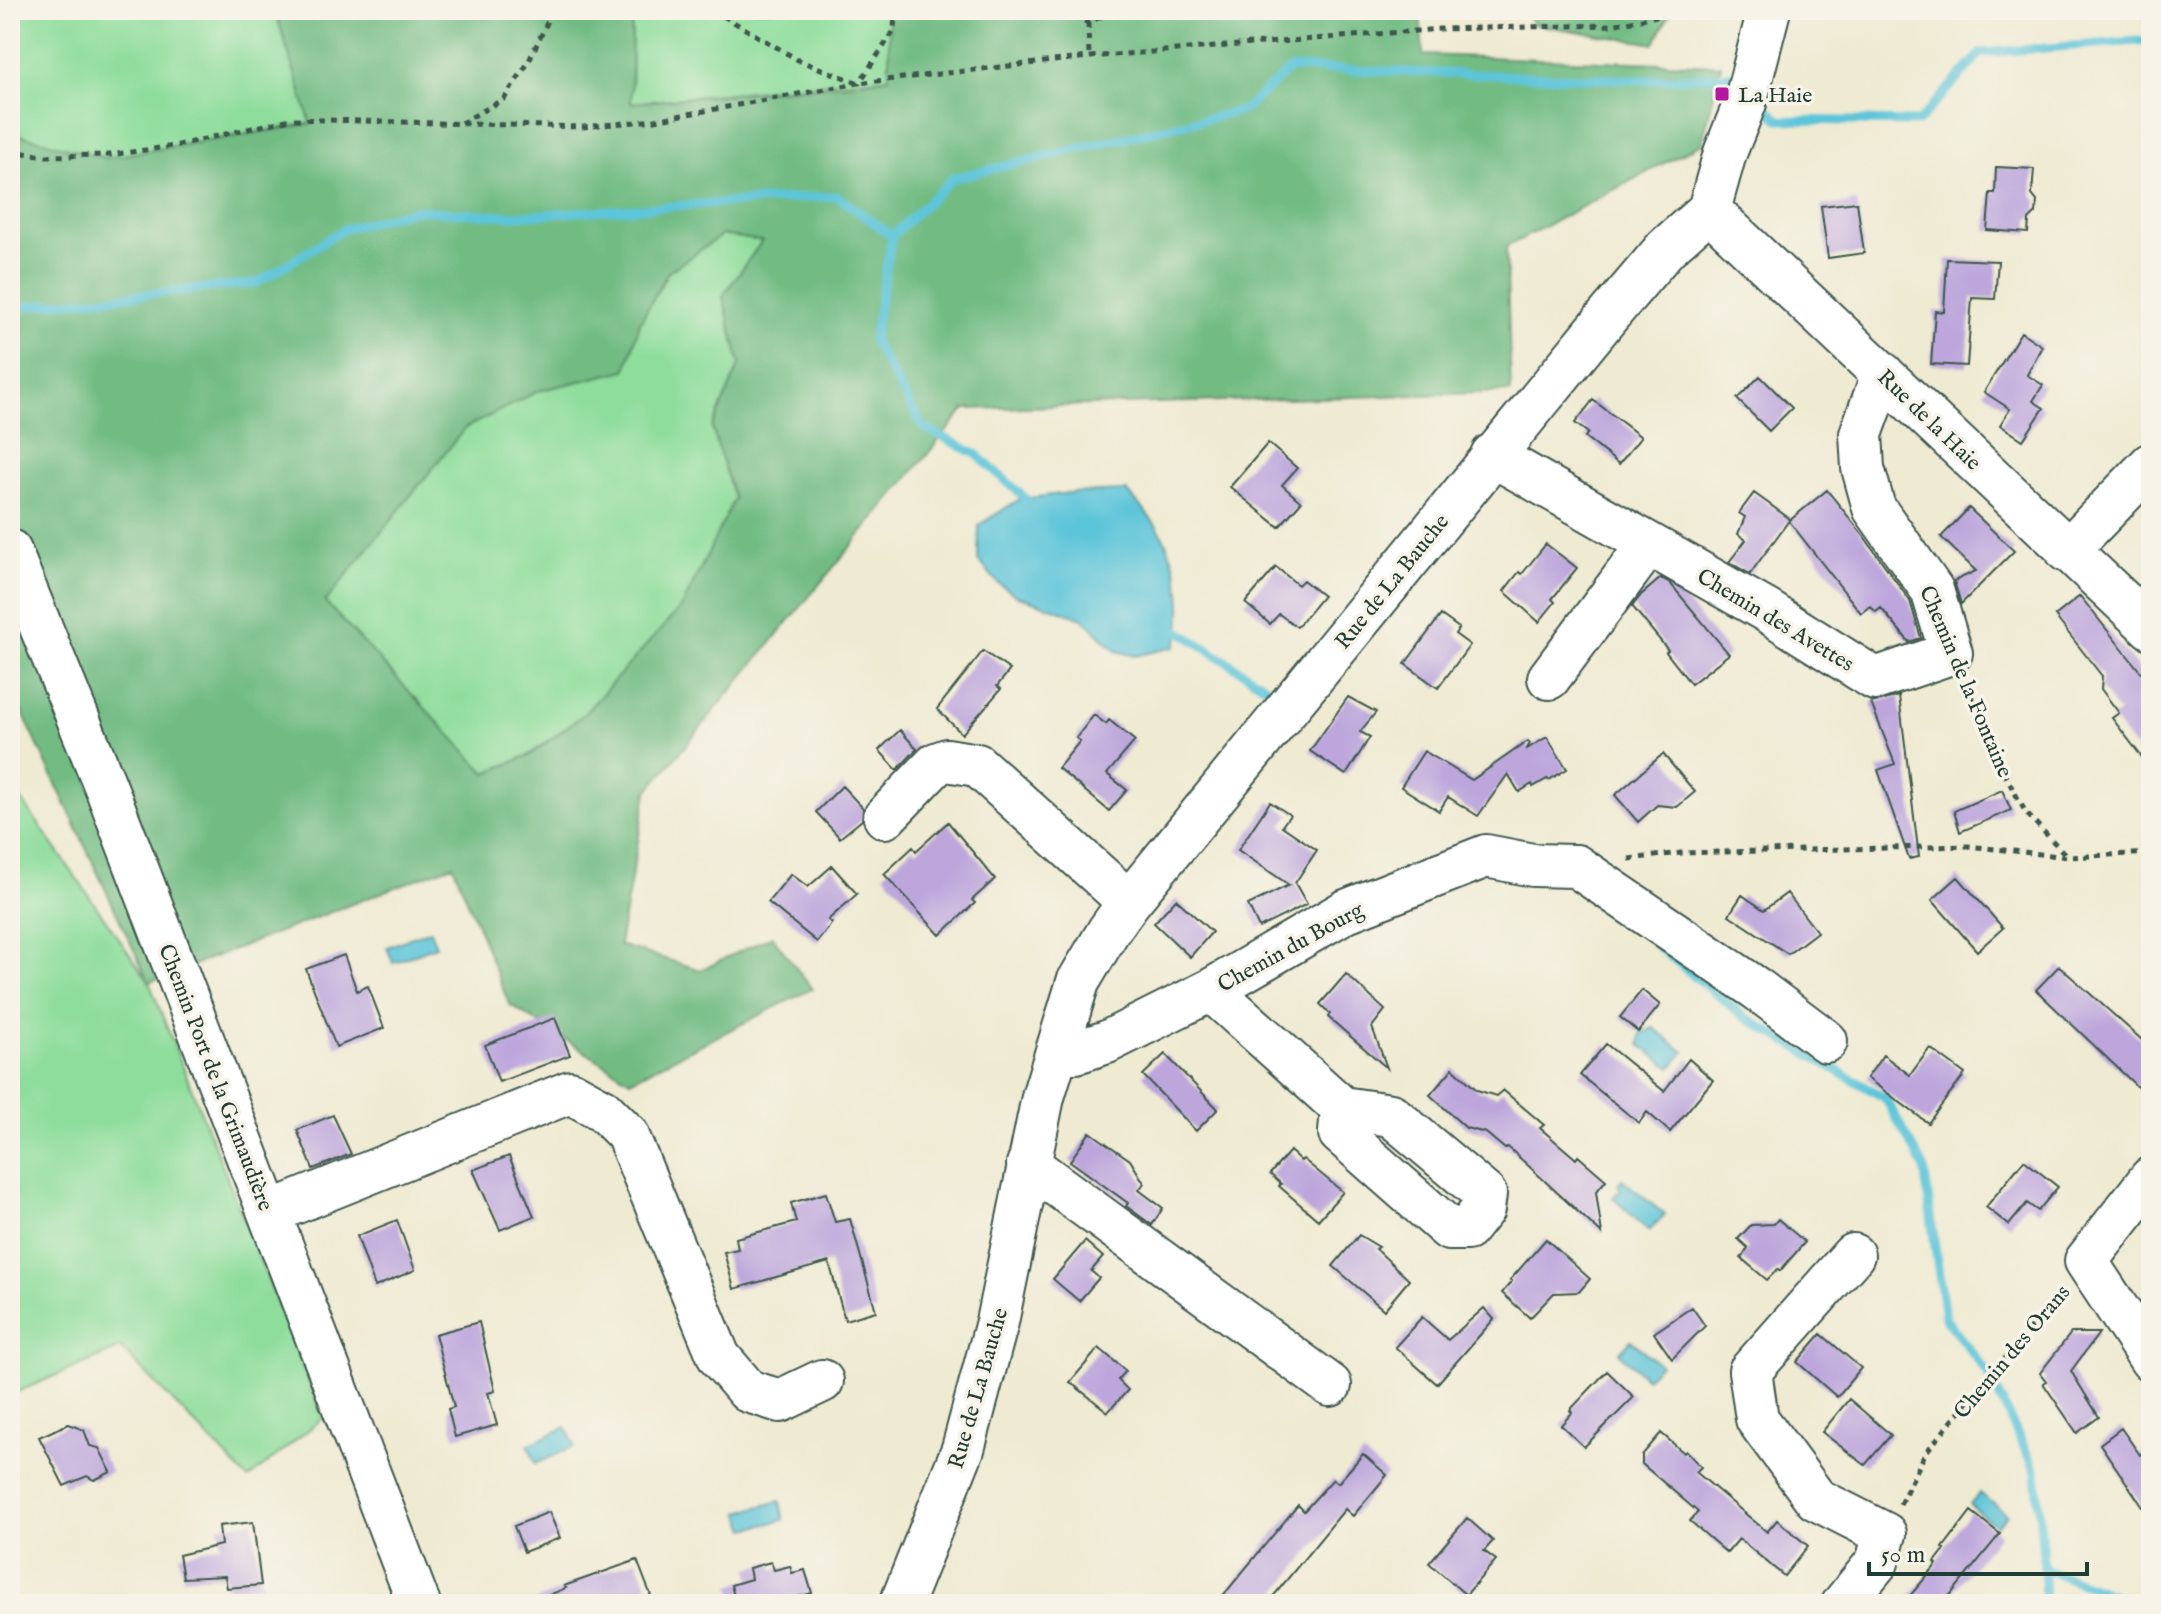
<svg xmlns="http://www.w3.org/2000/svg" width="2161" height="1614" viewBox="0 0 2161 1614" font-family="'IM FELL English',serif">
	<rect width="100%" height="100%" fill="#f7f3e8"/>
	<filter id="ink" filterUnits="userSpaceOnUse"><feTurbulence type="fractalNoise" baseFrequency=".0125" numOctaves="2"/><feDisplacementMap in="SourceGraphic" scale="16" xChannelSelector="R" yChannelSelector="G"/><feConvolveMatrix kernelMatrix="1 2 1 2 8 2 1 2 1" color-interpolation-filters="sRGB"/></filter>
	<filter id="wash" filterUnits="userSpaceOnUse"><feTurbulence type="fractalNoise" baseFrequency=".006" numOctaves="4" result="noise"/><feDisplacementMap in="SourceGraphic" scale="32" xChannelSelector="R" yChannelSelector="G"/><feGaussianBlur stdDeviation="1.8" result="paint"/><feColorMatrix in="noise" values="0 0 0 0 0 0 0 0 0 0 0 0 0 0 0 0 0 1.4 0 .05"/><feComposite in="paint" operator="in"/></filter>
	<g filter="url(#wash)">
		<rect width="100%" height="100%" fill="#efead2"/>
		<path fill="#8edd9c" stroke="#568d68" stroke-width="2" d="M10,10H275L311,123L105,158L10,134Z
			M632,10H889V77L631,103Z
			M722,235L762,241L723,296L740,364L712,428L735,499L683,605L584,714L529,755L486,773L324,603L465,428L538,391L626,370L640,322L668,272Z
			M10,783L149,982L323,1418L248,1479L121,1348L10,1395Z"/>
		<path fill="#72bc84" stroke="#487c5c" stroke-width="2" fill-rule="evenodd" d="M275,10H632L631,103L859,83L889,77V10H1420L1423,55L1721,65L1702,143L1506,247L1511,392L965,409L647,792L619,945L701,970L772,936L812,989L630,1080L509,1004L453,865L149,982L10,686V132L105,158L311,124ZM722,235L762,241L723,296L740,364L712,428L734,499L683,605L584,714L530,755L486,773L325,602L465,428L538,391L626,370L640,322L668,272Z
			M1525,10H1672L1654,44L1533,24Z"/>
		<path fill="#5dc5d9" stroke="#3e8186" stroke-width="2" d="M1127,491C1138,504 1151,517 1160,531C1179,565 1188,609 1175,647L1135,656L1116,651L1083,618L1015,595L997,582L978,560L979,525L1020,499L1069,493Z
			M430,930L436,946L393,963L387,947Z
			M1654,1028L1684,1052L1671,1068L1640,1045L1641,1033Z
			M1622,1179L1665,1215L1649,1231L1613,1198L1621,1189L1618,1184Z
			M1631,1340L1660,1365L1646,1378L1619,1353Z
			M566,1427L575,1446L536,1464L528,1445Z
			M1980,1493L2007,1514L1996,1526L1970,1505Z
			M780,1501L784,1520L746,1529L740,1512Z"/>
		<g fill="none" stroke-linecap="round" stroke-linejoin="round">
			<path stroke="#5dc5d9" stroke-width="9" d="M1769,110L1779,120L1918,122L1981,53L2151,40
				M10,308L257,283L344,229L415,210L512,216L837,196L892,236
				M1035,507L976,454L923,427L873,341L892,236L953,178L1244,110L1291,68L1644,80L1739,75
				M1173,627L1274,692
				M1654,943L1746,1018L1885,1098L1924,1167L1945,1318L1988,1373L2036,1472L2044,1569L2138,1604
				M2044,1569L2045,1604"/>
		</g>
		<g id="blocks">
			<path fill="#bca6dc" d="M1996,167L2034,169L2032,195L2037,201L2036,213L2029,220L2028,233L1987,230L1990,193H1995Z
				M1857,202L1864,253L1828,258L1821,206Z
				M1947,259L1998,261L1995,299L1972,298L1967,366L1931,364L1935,311L1944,312Z
				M2021,332L2042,346L2027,375L2043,385L2033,401L2044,408L2023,440L2000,425L2010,409L1984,392Z
				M1760,376L1792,408L1769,431L1737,399Z
				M1593,400L1641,437L1619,464L1585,437L1588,433L1575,423Z
				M1268,443L1297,468L1282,485L1301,502L1279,527L1230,487Z
				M1827,490L1863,535L1910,601L1921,638L1909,642L1881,608L1876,612L1870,606L1861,613L1789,521Z
				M1754,493L1790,519L1750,574L1729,562L1746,540L1738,534L1745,517L1739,513Z
				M1969,508L2014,551L1961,604L1954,581L1976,571L1941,537Z
				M1546,544L1577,568L1552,599L1555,602L1539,622L1504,591L1519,572L1522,574Z
				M1276,567L1298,585L1303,580L1323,596L1297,627L1279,614L1270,624L1245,603Z
				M1661,578L1670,583L1729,654L1691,684L1666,652L1668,650L1632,606L1641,595Z
				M2080,596L2151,685V769L2112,718L2119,713L2101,689L2102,676L2055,616Z
				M1441,615L1459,628L1455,634L1470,645L1438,688L1405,664Z
				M983,651L1010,670L997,686L1001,689L962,734L937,709Z
				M1899,696L1919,857L1909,859L1878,770L1895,764L1871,703Z
				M1348,697L1376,712L1360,732L1370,737L1346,775L1310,751Z
				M1094,715L1106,724L1109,720L1135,741L1107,774L1127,790L1109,811L1058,768L1080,741L1076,738Z
				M900,730L917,749L897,770L879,750Z
				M1547,737L1567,769L1549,780L1547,779L1533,787L1532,784L1519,792L1508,774L1478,816L1448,797L1439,811L1401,787L1424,751L1472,780L1528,741L1530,743L1527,749Z
				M1663,754L1695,792L1677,807L1657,805L1638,822L1615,795Z
				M842,786L863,808L862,820L840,838L816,812Z
				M2002,790L2011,810L1960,832L1954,811Z
				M1270,802L1290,815L1282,826L1317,850L1295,883L1307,904L1259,928L1248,905L1289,885L1238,850Z
				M948,822L995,879L972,900L975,903L940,935L884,874L913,847L916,851Z
				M832,866L857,894L828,920L832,923L817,942L768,902L791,874L808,887Z
				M1958,877L2003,928L1977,951L1932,900Z
				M1787,893L1817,932L1788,954L1729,915L1742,895L1764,910Z
				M1176,899L1212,932L1190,957L1154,923Z
				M344,955L357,991L368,986L384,1028L336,1047L306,969Z
				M2059,966L2151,1048V1100L2036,990Z
				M1346,974L1385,1010L1372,1027L1387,1068L1328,1017L1330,1014L1320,1004Z
				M1642,990L1660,1005L1638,1032L1620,1017Z
				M555,1018L570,1055L499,1082L485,1045Z
				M1606,1044L1664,1091L1689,1059L1713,1080L1670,1132L1647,1112L1639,1123L1580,1075Z
				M1930,1048L1965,1074L1928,1123L1867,1078L1883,1055L1910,1075Z
				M1165,1054L1218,1109L1196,1131L1143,1075Z
				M1453,1068L1477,1090L1496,1096L1503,1090L1544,1125L1540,1128L1576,1159L1578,1156L1606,1180L1596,1192L1602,1234L1508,1147L1505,1149L1486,1133L1466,1128L1430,1095Z
				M333,1115L351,1154L313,1169L297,1130Z
				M1090,1132L1130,1160L1144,1183L1139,1190L1163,1208L1152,1225L1126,1206L1128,1203L1070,1161Z
				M1290,1151L1301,1161L1303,1159L1343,1192L1318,1220L1279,1186L1281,1184L1270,1174Z
				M509,1156L534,1216L500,1230L473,1170Z
				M2024,1160L2058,1187L2038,1211L2027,1203L2009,1225L1986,1207Z
				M826,1193L835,1222L850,1219L876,1311L845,1320L829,1262L734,1289L724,1252L738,1249L736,1238L796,1222L791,1203Z
				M1778,1219L1805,1242L1780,1271L1778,1269L1767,1280L1741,1258L1748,1248L1738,1239L1751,1225L1774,1224Z
				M397,1220L415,1270L375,1287L357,1236Z
				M1359,1235L1379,1247L1376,1249L1409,1280L1384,1310L1333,1266Z
				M1546,1239L1590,1279L1579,1292L1554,1293L1530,1318L1502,1293L1512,1281L1510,1280Z
				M1085,1241L1103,1257L1091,1271L1099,1278L1079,1301L1053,1279Z
				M1692,1307L1705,1326L1672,1359L1654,1333Z
				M1484,1308L1494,1319L1437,1384L1395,1347L1422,1317L1448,1340Z
				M479,1322L495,1391L488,1393L497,1425L455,1437L448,1409L454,1407L435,1334Z
				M2071,1333H2099L2071,1371L2099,1417L2077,1433L2043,1383L2046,1381L2040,1373Z
				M1821,1334L1861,1368L1837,1397L1797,1362Z
				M1099,1348L1126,1371L1118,1380L1128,1390L1108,1412L1070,1382Z
				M1607,1371L1634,1397L1584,1447L1561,1425L1572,1413L1570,1410Z
				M1849,1399L1891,1435L1865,1465L1822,1432Z
				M68,1424L84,1430L90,1446L99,1448L111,1472L94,1480L87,1476L64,1486L39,1437Z
				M2121,1428L2140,1455L2151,1449V1519L2100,1444Z
				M1661,1433L1684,1453L1686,1451L1701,1467L1696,1472L1767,1532L1777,1520L1808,1546L1784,1576L1739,1539L1727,1553L1690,1521L1698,1512L1642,1464V1455Z
				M1363,1454L1387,1475L1353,1516L1345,1509L1267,1604H1216L1298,1505L1304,1511L1333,1479L1338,1483Z
				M1971,1511L2000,1534L1943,1604H1903L1937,1564L1935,1562L1945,1549L1943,1548Z
				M549,1512L560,1538L524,1552L514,1526Z
				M1467,1518L1493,1541L1484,1551L1496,1560L1466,1595L1429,1563Z
				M253,1522L261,1585L227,1588L225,1576L183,1578L179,1555L221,1545L219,1526Z
				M637,1560L651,1596L632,1604H528L566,1588L564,1586Z
				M771,1562L774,1570L790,1566L792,1573L805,1570L812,1593L798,1597L800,1604H736L731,1585L751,1579L749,1568Z"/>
		</g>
	</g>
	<g filter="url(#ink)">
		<use href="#blocks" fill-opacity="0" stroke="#3e574c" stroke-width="2"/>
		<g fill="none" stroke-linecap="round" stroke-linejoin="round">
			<g stroke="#3e574c" stroke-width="46">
				<path id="minor" d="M1709,210L2151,628
					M1492,455L1767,611L1875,679L1951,653L1932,590L1874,508L1863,468L1861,434L1883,374
					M10,551L107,790L419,1604
					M2067,551L2151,464
					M1549,678L1649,544
					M885,817L936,764L947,760L977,765L1129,902
					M1211,990L1342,1108L1391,1115L1485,1194L1483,1209L1467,1229H1449L1340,1133L1342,1108
					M1057,1051L1076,1052L1107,1042L1211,990L1346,911L1486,856L1533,865L1576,866L1757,989L1826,1041
					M1028,1164L1330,1385
					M2151,1178L2086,1261L2151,1360
					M269,1213L570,1092L603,1110L627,1134L719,1357L748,1391L780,1401L822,1381
					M901,1604L963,1449L997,1322L1043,1097L1078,982L1109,930L1129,902L1608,316L1666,248L1709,210L1725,153L1745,103L1769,10
					M1843,1604L1877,1562L1885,1534L1816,1499L1757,1419L1750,1371L1853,1255"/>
			</g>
			<path stroke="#3e574c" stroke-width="5" stroke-dasharray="6 6" stroke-linecap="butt" d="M713,10L800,61L859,83L1089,57L1440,29L1612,25L1686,10
				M1063,10L1088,23L1115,10
				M1708,10L1734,15
				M1088,23L1089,57
				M461,123L504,99L528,63L553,10
				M10,151L46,156L110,155L174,146L291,119L583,127L655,120L859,83L894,31L895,10
				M1966,684L2004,773L2026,813L2067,856
				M2150,853L2144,871L2151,912
				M1629,859L1681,853L1968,846L2068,857L2151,853
				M1900,1504L1926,1452L2065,1287"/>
			<use href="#minor" stroke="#fff" stroke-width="42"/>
		</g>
	</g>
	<rect fill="#b5179e" stroke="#f7f3e8" stroke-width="3" x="1714" y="86" width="16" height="16" rx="4"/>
	<g text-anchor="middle" stroke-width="7" stroke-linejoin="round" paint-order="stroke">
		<g font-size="22" fill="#1f3d34" stroke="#f7f3e8" text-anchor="start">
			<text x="1738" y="102">La Haie</text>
		</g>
		<g font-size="22" fill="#1f3d34" stroke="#f7f3e8">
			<text transform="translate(1930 419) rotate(44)" y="8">Rue de la Haie</text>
			<text transform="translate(1391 581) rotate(-51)" y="8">Rue de La Bauche</text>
			<text transform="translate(1776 619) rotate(31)" y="8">Chemin des Avettes</text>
			<text transform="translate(1967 681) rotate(67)" y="8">Chemin de la Fontaine</text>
			<text transform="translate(1290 946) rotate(-29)" y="8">Chemin du Bourg</text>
			<text transform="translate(217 1077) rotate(69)" y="8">Chemin Port de la Grimaudière</text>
			<text transform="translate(2011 1351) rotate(-50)" y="8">Chemin des Orans</text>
			<text transform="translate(977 1388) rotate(-74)" y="8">Rue de La Bauche</text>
		</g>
	</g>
	<rect width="2161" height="1614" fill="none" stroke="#f7f3e8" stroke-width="40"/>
	<path d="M1869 1562v12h218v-12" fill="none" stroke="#1f3d34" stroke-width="4"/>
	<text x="1881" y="1562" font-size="24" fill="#1f3d34" stroke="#f7f3e8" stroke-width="6" paint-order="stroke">50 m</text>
</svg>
